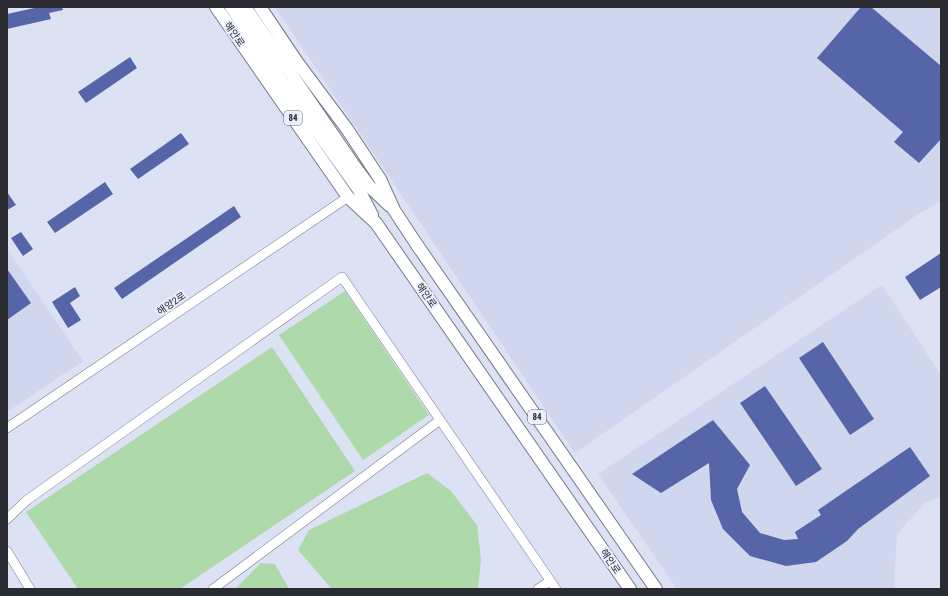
<svg xmlns="http://www.w3.org/2000/svg" width="948" height="596" viewBox="0 0 948 596" font-family="'Roboto Condensed','Noto Sans KR',sans-serif">
	<rect width="100%" height="100%" fill="#dce2f3"/>
	<path fill="#cfd6ee" d="M275,7H941V201L920,213L575,453Z
		M7,249L83,361L7,412Z
		M882,285L941,375V497L925,503L897,534L894,589H677L598,474Z"/>
	<path fill="#aedaab" d="M345,291L429,415L363,460L279,335Z
		M272,347L355,471L180,589H78L26,512Z
		M427,473L451,491L477,525L481,559L478,589H332L298,550L309,530Z
		M261,563L275,564L289,589H235Z"/>
	<path fill="#5565a7" d="M39,7H62L63,10L49,13L51,19L7,29V14Z
		M861,7H871L941,66V139L919,163L894,142L903,132L817,58Z
		M130,57L137,68L86,103L78,92Z
		M181,133L189,144L138,179L130,169Z
		M105,182L113,194L55,233L47,222Z
		M7,192L16,205L7,210Z
		M234,206L241,217L122,299L114,288Z
		M21,232L33,249L23,256L11,238Z
		M941,253V287L920,300L905,277Z
		M7,269L31,303L7,320Z
		M75,287L80,296L70,303L81,320L68,328L52,302Z
		M823,342L874,419L850,435L799,358Z
		M765,386L822,469L796,486L740,403Z
		M713,420L750,465L737,489L742,512L760,533L784,540L798,539L795,532L821,515L818,510L910,447L930,476L858,529L847,541L816,562L786,566L750,556L723,529L711,500L709,463L661,493L632,474Z"/>
	<g fill="none" stroke-linecap="round" stroke-linejoin="round">
		<g stroke="#767b8a" stroke-width="10">
			<path id="minor" d="M7,428L348,197
				M7,519L27,500L342,277L556,589
				M7,551L30,589
				M213,589L440,420
				M538,589L550,581"/>
		</g>
		<g stroke="#767b8a" stroke-width="14">
			<path id="major" d="M216,7L348,197L376,223L630,589
				M231,7L284,85L359,190L372,215
				M245,7L353,164L370,187L390,206
				M260,7L297,62L347,129L380,179L394,210L417,245L656,589"/>
		</g>
		<use href="#minor" stroke="#fff" stroke-width="9"/>
		<use href="#major" stroke="#fff" stroke-width="12"/>
	</g>
	<g text-anchor="middle" stroke-width="4" stroke-linejoin="round" paint-order="stroke">
		<g fill="#ebeffd" stroke="#64666f" stroke-width="1">
			<rect x="284" y="111" width="18" height="14" rx="3"/>
			<rect x="528" y="410" width="18" height="14" rx="3"/>
		</g>
		<g font-size="9" font-weight="bold" fill="#2a2c32">
			<text x="293" y="121">84</text>
			<text x="537" y="420">84</text>
		</g>
		<g font-size="10" fill="#2a2c32" stroke="#ebeffd">
			<text transform="translate(235 34) rotate(55)" y="4">해안로</text>
			<text transform="translate(427 295) rotate(55)" y="4">해안로</text>
			<text transform="translate(171 303) rotate(-34)" y="4">해양2로</text>
			<text transform="translate(611 561) rotate(56)" y="4">해안로</text>
		</g>
	</g>
	<rect width="948" height="596" fill="none" stroke="#2a2c32" stroke-width="16"/>
</svg>
